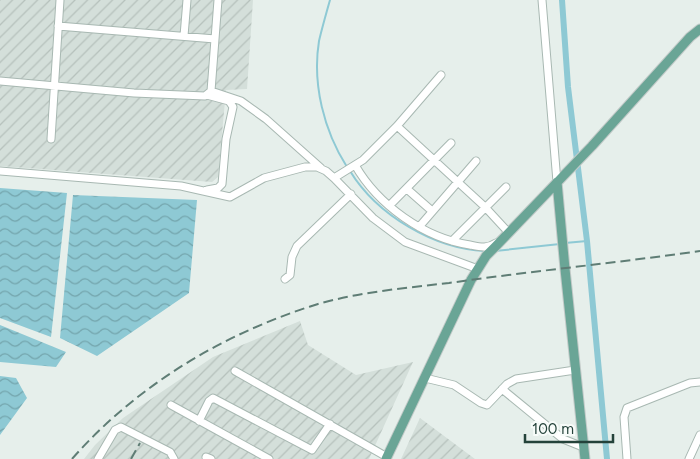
<svg xmlns="http://www.w3.org/2000/svg" width="700" height="459" viewBox="0 0 700 459" font-family="Figtree,sans-serif">
	<defs>
		<pattern id="industrial-furrows" width="10" height="10" patternUnits="userSpaceOnUse" patternTransform="scale(1.25)"><rect width="10" height="10" fill="#d4dfda"/><path d="M-1 1l2-2M0 10L10 0M9 11l2-2" fill="none" stroke="#b6c1bc"/></pattern>
		<pattern id="water-waves" width="16" height="10" patternUnits="userSpaceOnUse" patternTransform="scale(1.25)"><rect width="16" height="10" fill="#8ec9d4"/><path d="M0 5q4-4 8 0t8 0" fill="none" stroke="#74a5ad"/></pattern>
	</defs>
	<rect width="100%" height="100%" fill="#e6efeb"/>
	<path fill="url(#industrial-furrows)" d="M0,0H253L247,89L226,90L218,177L212,182L0,166Z
		M300,321L308,345L356,375L413,362L369,459H84L95,445L123,418L213,357Z
		M420,418L475,459H401Z"/>
	<path fill="url(#water-waves)" d="M0,188L67,193L51,337L0,318Z
		M73,195L197,200L189,293L97,356L60,338Z
		M0,325L66,352L56,367L0,362Z
		M0,376L16,378L27,398L0,435Z"/>
	<g fill="none" stroke-linecap="round" stroke-linejoin="round">
		<path stroke="#8ec9d4" stroke-width="2" d="M330,0C326,14 322,28 319,41C312,84 324,131 347,167
			M350,171C377,215 434,249 485,251
			M565,243L587,241
			M495,251L560,244"/>
		<path stroke="#8ec9d4" stroke-width="6" d="M562,0L568,87L587,241L607,459"/>
		<g stroke="#a8b8b2" stroke-width="9">
			<path id="minor" d="M542,0L557,182
				M58,26L215,39
				M184,36L187,0
				M0,81L134,93L205,96L211,91L218,0
				M211,91L241,101L266,119L321,168
				M207,95L229,101L233,107L226,139L222,184L218,188L207,190
				M397,126L485,207L509,233
				M51,139L60,0
				M355,165C378,205 424,238 470,245C480,247 487,249 496,243
				M0,171L181,186L230,197L264,178L305,167H317L326,171L334,178L373,218L405,242L478,269
				M334,178L363,160L397,126L441,75
				M407,189L432,211
				M390,205L451,143
				M419,227L476,161
				M452,241L506,187
				M285,279L290,275L292,257L297,246L351,194
				M235,371L387,457
				M425,378L454,385L481,403L487,405L507,384L516,379L575,370
				M502,389L563,439L583,447
				M171,405L269,459
				M199,421L209,401L213,398L312,450L330,424
				M206,457L211,459
				M98,459L115,430L121,427L170,452L174,459
				M627,459L624,417L627,408L690,383L700,382
				M689,459L700,435"/>
		</g>
		<g stroke="#c2cac8" stroke-width="11">
			<path id="major" d="M557,182L565,269L585,459
				M386,459L471,280L486,256L495,247L592,146L690,37L700,29"/>
		</g>
		<use href="#minor" stroke="#fff" stroke-width="7"/>
		<use href="#major" stroke="#6aa596" stroke-width="9"/>
		<path stroke="#5f7d75" stroke-width="2" stroke-dasharray="10 5" stroke-linecap="butt" d="M72,459C137,385 224,333 318,304C360,292 405,288 449,283C532,271 616,263 700,251
			M131,459L140,443"/>
	</g>
	<path d="M525 434v8h88v-8" fill="none" stroke="#24423a" stroke-width="2.5"/>
	<text x="532" y="434" font-size="15" fill="#24423a" stroke="#f7fbf9" stroke-width="4" paint-order="stroke">100 m</text>
</svg>
